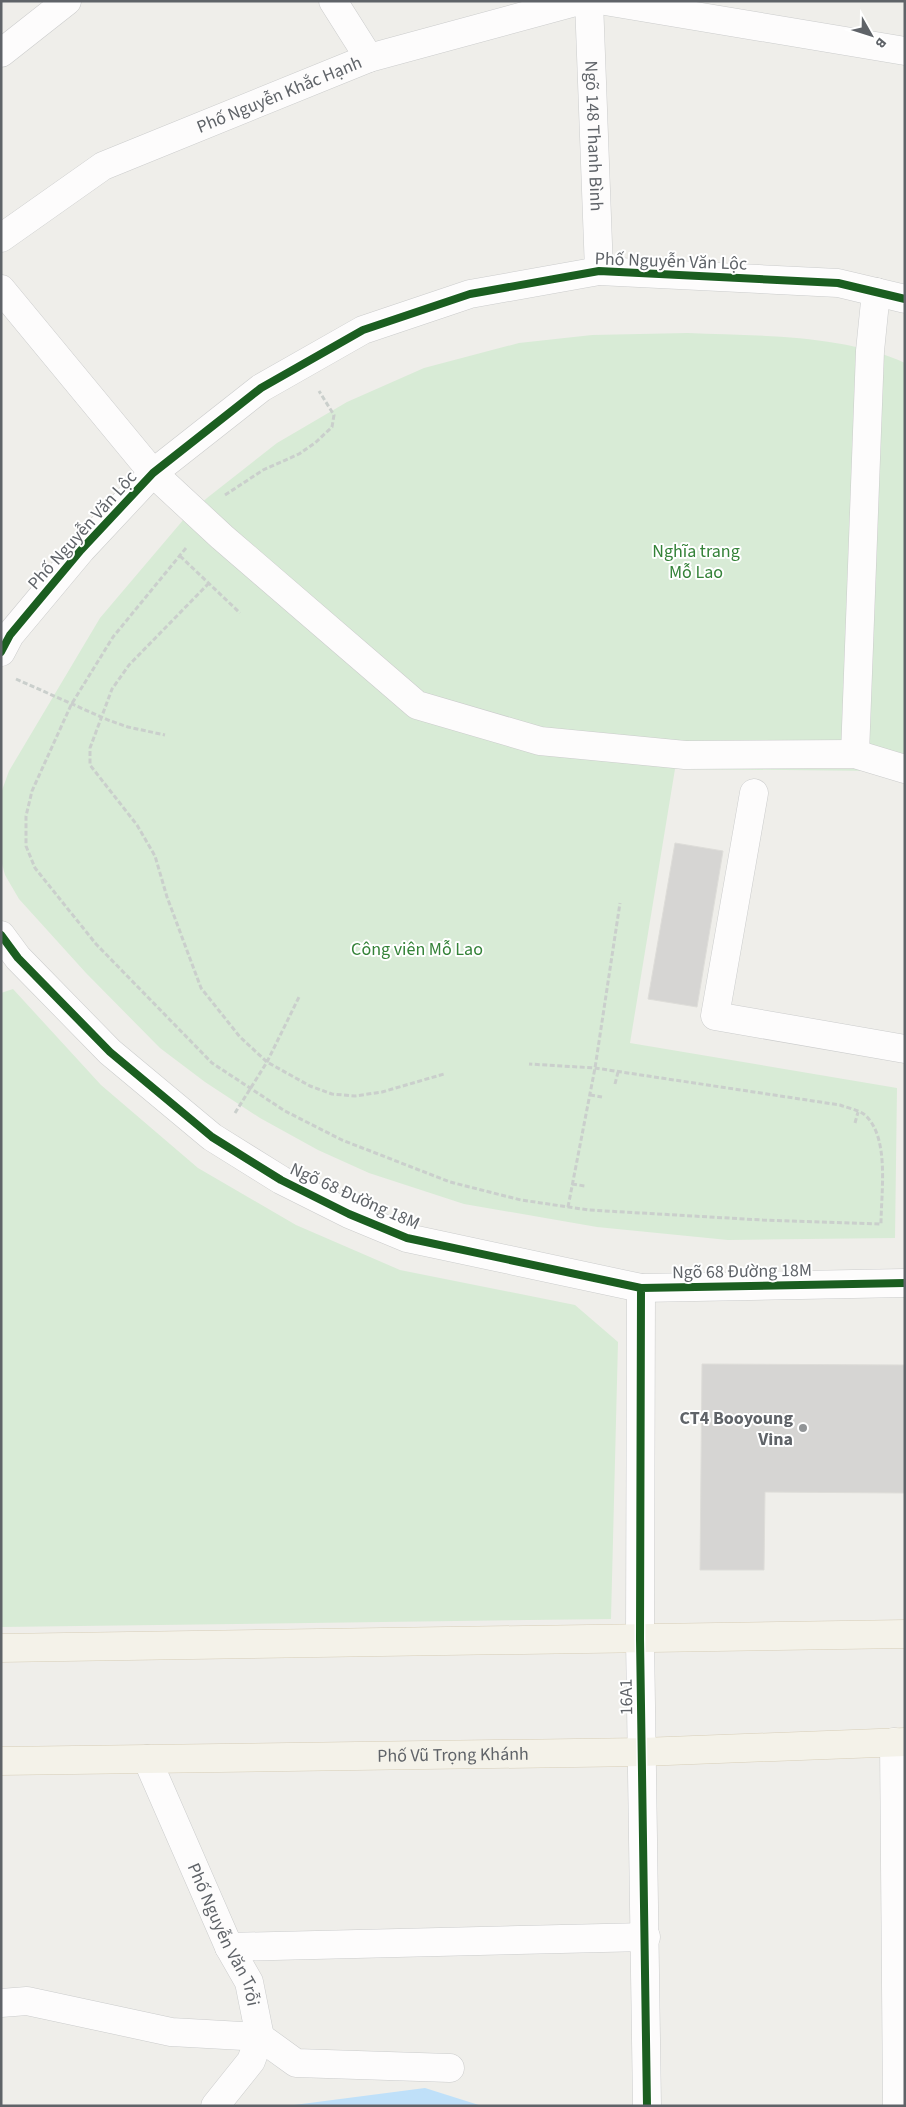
<svg xmlns="http://www.w3.org/2000/svg" width="906" height="2107" viewBox="0 0 906 2107" font-family="'Source Sans 3',sans-serif">
	<rect width="100%" height="100%" fill="#efeeea"/>
	<path fill="#d8ebd6" d="M688,333C755,336 843,334 905,363V781L877,771L675,769L630,1043L897,1088L895,1238L728,1240L597,1227L464,1204L369,1173L318,1150L260,1118L205,1082L160,1048L86,973L19,899L5,875L1,860V793L9,771L100,618L184,519L207,498L277,443L347,402L424,368L519,343L592,335Z
		M13,989L101,1085L198,1168L296,1225L400,1270L575,1305L618,1342L611,1619L1,1627V993Z"/>
	<path fill="#bfe0f9" d="M425,2088L482,2106H293L294,2105Z"/>
	<path fill="#d6d5d3" stroke="#deddd9" d="M675,843L723,851L697,1007L648,999Z
		M702,1364L905,1365V1493L765,1492L764,1570H700Z"/>
	<g fill="none" stroke-linecap="round" stroke-linejoin="round">
		<g stroke="#cbcccc" stroke-width="29">
			<g id="minor">
				<path d="M333,1L369,58"/>
				<path id="s1" d="M589,1L599,271"/>
				<path d="M605,1L905,51"/>
				<path d="M1,53L67,1"/>
				<path id="s2" d="M1,238L103,166L369,58L579,1"/>
				<path d="M1,289L153,473L222,537L417,705L540,741L685,755L855,754L905,769"/>
				<path d="M1,652L10,635L81,550L153,473L261,388L363,330L470,294L599,271L838,283L905,299"/>
				<path d="M855,754L870,351L876,292"/>
				<path d="M754,793L715,1016L905,1049"/>
				<path d="M1,935L18,958L110,1052L212,1137L281,1180L349,1214L407,1238L641,1288L905,1283"/>
				<path d="M641,1288L640,1639L647,2106"/>
				<path d="M894,1742L897,2106"/>
				<path id="s3" d="M147,1759L229,1947L249,1982L260,2037L251,2061L215,2106"/>
				<path d="M229,1947L646,1937"/>
				<path d="M1,2003L27,2001L171,2032L260,2037L296,2063L450,2068"/>
			</g>
		</g>
		<g stroke="#d7ceb8" stroke-width="29">
			<g id="major">
				<path d="M1,1648L905,1634"/>
				<path id="s4" d="M1,1761L642,1752L905,1742"/>
			</g>
		</g>
		<path stroke="#cacfcc" stroke-width="3" stroke-dasharray="5 2.5" stroke-linecap="butt" d="M225,495L263,470L299,454L315,443L332,427L334,415L319,391
			M186,548L113,637L71,705L32,791L26,816V846L35,868L96,944L212,1063L285,1111L342,1140L450,1182L521,1200L589,1210L762,1220L881,1224C881,1192 890,1138 865,1115C859,1110 848,1108 840,1105L595,1068L529,1064
			M180,556L240,613
			M209,583L129,665L112,689L90,748V765L137,825L155,856L167,897L201,988L240,1037L267,1062L310,1086L332,1094L355,1096L382,1092L444,1074
			M16,679L108,720L128,727L165,735
			M615,1084L618,1072
			M590,1095L602,1097
			M235,1113L267,1062L300,995
			M855,1123L858,1112
			M572,1184L585,1186
			M568,1207L595,1068L620,903"/>
		<use href="#minor" stroke="#fdfcfc" stroke-width="28"/>
		<use href="#major" stroke="#f4f2e9" stroke-width="28"/>
		<g stroke="#fff" stroke-width="11">
			<path id="cycleway" d="M1,652L10,635L81,550L153,473L261,388L363,330L470,294L599,271L838,283L905,299
				M1,935L18,958L110,1052L212,1137L281,1180L349,1214L407,1238L641,1288L905,1283
				M641,1288L640,1639L647,2106"/>
		</g>
		<use href="#cycleway" stroke="#1b5e20" stroke-width="8"/>
	</g>
	<circle fill="#919496" stroke="#fff" stroke-width="2" cx="803" cy="1428" r="5"/>
	<g text-anchor="middle" stroke-width="4" stroke-linejoin="round" paint-order="stroke">
		<g font-size="18" fill="#5f6368" stroke="#fff">
			<text dy="6" stroke="none"><textPath href="#s2" startOffset="315">Phố Nguyễn Khắc Hạnh</textPath></text>
			<text dy="6" stroke="none"><textPath href="#s1" startOffset="135">Ngõ 148 Thanh Bình</textPath></text>
			<text transform="translate(671 261) rotate(2)" y="6">Phố Nguyễn Văn Lộc</text>
			<text transform="translate(82 530) rotate(-48)" y="6">Phố Nguyễn Văn Lộc</text>
			<text transform="translate(355 1196) rotate(24)" y="6">Ngõ 68 Đường 18M</text>
			<text transform="translate(742 1271) rotate(-1)" y="6">Ngõ 68 Đường 18M</text>
			<text transform="translate(626 1697) rotate(-91)" y="6">16A1</text>
			<text dy="6" stroke="none"><textPath href="#s4" startOffset="452">Phố Vũ Trọng Khánh</textPath></text>
			<text dy="6" stroke="none"><textPath href="#s3" startOffset="192">Phố Nguyễn Văn Trỗi</textPath></text>
		</g>
		<g font-size="18" fill="#348238" stroke="#fff">
			<text x="696" y="557">Nghĩa trang<tspan x="696" dy="21">Mỗ Lao</tspan></text>
			<text x="417" y="955">Công viên Mỗ Lao</text>
		</g>
		<g font-size="18" font-weight="bold" fill="#5f6368" stroke="#fff" text-anchor="end">
			<text x="793" y="1424">CT4 Booyoung<tspan x="793" dy="21">Vina</tspan></text>
		</g>
	</g>
	<rect width="906" height="2107" fill="none" stroke="#5f6368" stroke-width="5"/>
	<g transform="translate(871 35) rotate(129)" stroke="#ffffff" stroke-width="4" paint-order="stroke">
	<path d="M0-4L9 19L0 12L-9 19Z" fill="#5f6368"/>
	<text y="-8" font-size="14" font-weight="bold" text-anchor="middle" fill="#5f6368">B</text>
	</g>
</svg>
